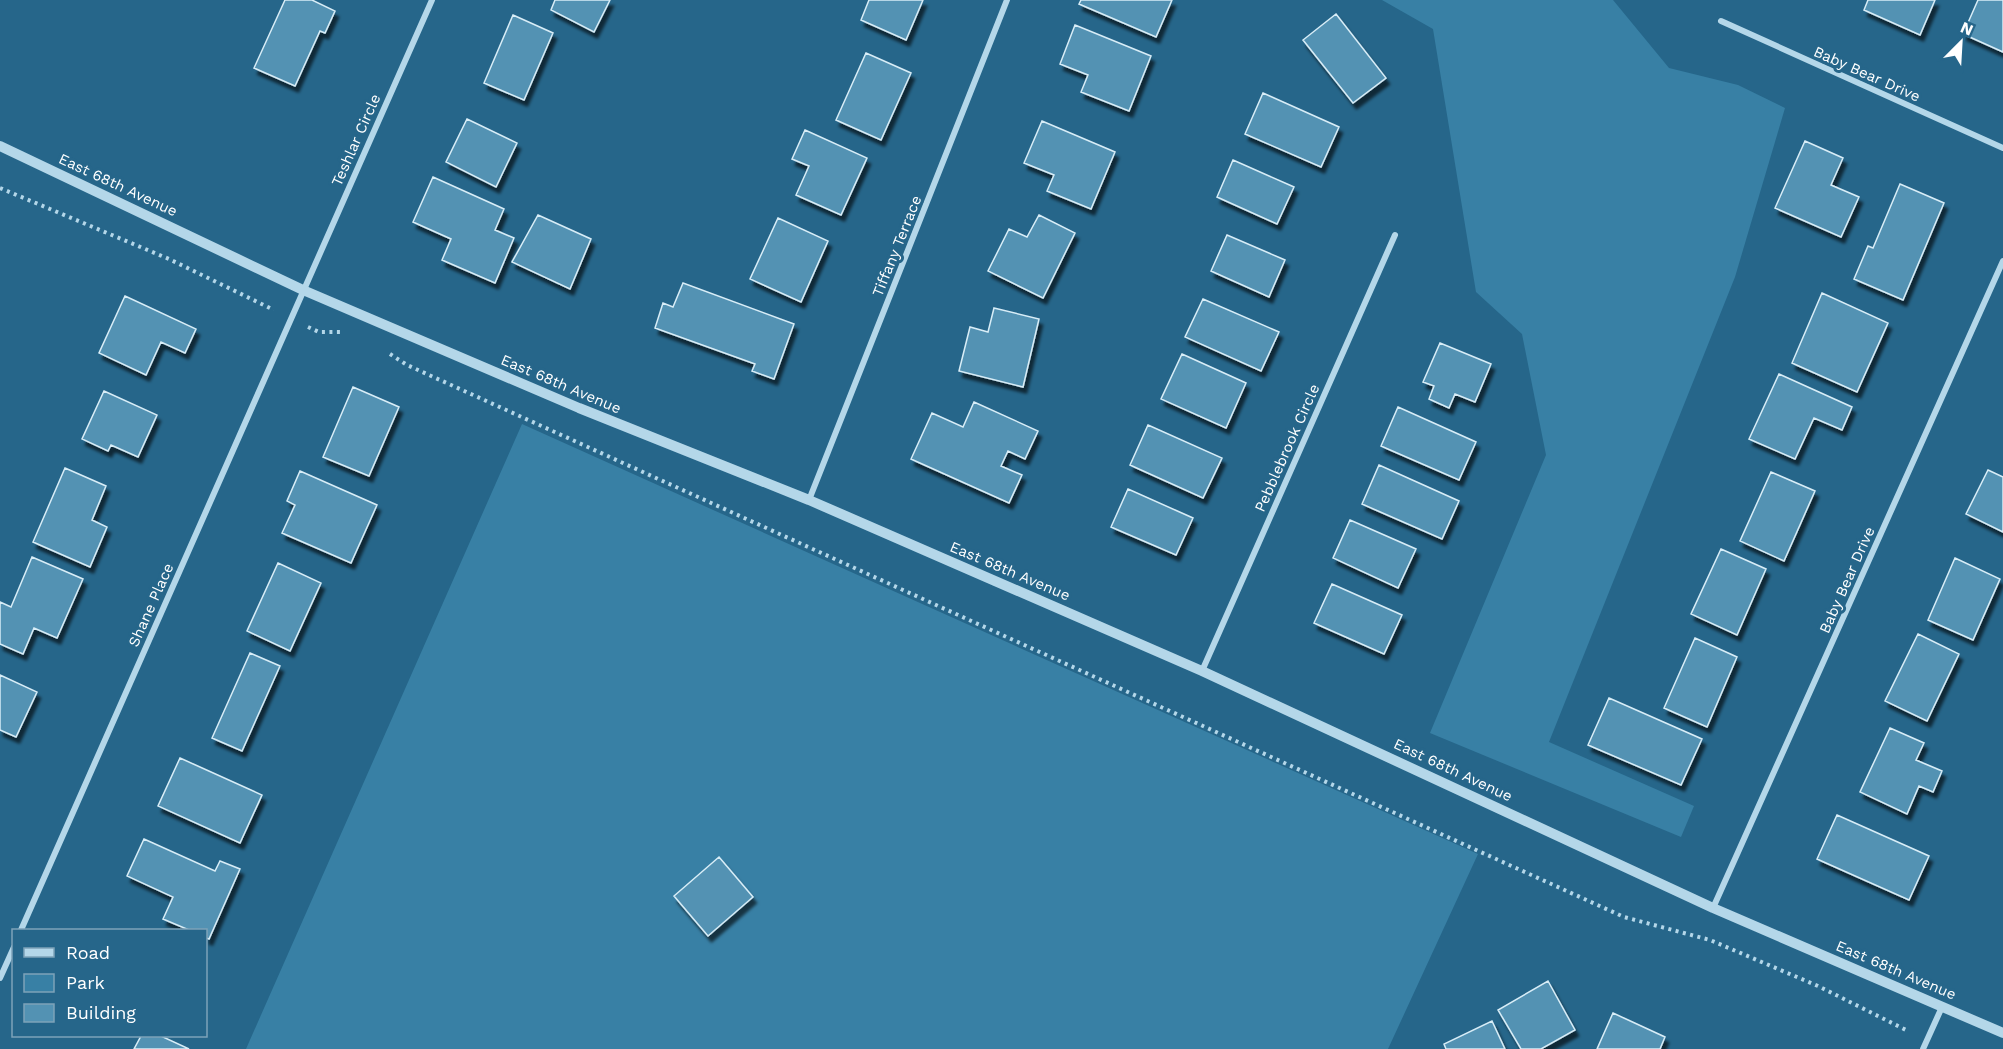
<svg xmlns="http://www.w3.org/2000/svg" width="2003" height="1049" viewBox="0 0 2003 1049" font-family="'Work Sans',sans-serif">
	<defs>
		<filter id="shadow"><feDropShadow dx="3.5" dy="6" stdDeviation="1.5" flood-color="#0009"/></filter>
	</defs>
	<rect width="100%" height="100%" fill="#26668a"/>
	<path fill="#3880a5" d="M1382,0H1613L1669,68L1738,85L1785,108L1735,277L1549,742L1694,806L1681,837L1430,733L1546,455L1522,334L1476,292L1433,29Z
		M522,424L1478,854L1388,1049H246Z"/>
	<path fill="#5392b3" stroke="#d8edf7" stroke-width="1.5" filter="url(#shadow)" d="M285,0H312L335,11L325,33L320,31L295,86L254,68Z
		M555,0H610L594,32L551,10Z
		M869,0H923L906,40L861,20Z
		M1081,0H1172L1156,37L1079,4Z
		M1868,0H1935L1920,35L1864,10Z
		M1978,0H2003V52L1963,34Z
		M1336,14L1386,78L1353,103L1303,40Z
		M513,15L553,33L524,100L484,83Z
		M1075,25L1151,56L1129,111L1081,92L1088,75L1060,64Z
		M866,53L911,73L881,140L836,120Z
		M1263,93L1339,127L1321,167L1245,134Z
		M467,119L517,143L496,187L446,162Z
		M1042,121L1115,152L1091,209L1047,191L1054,175L1024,163Z
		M805,130L867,158L841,215L796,195L809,166L792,159Z
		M1805,141L1843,158L1831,185L1859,197L1841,237L1775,208Z
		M1233,160L1294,187L1277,224L1217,197Z
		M433,177L504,209L495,230L514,238L495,283L442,260L451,239L413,222Z
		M1900,184L1944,203L1903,300L1854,279L1868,246L1873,248Z
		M538,215L591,239L570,289L512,262Z
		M1039,215L1075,233L1043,298L988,271L1009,229L1027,237Z
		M778,218L828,241L801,302L750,279Z
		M1227,235L1285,260L1269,297L1211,271Z
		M683,283L794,324L774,379L752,371L755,364L655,328L663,303L673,307Z
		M1822,293L1888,323L1857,392L1792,363Z
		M125,296L196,329L185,353L161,342L146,375L99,353Z
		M1203,299L1279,332L1261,371L1185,337Z
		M994,308L1039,319L1023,387L959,371L970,327L988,332Z
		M1440,343L1491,364L1475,402L1455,394L1449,408L1429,399L1434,386L1423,382Z
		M1182,354L1246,383L1226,428L1161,399Z
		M1779,374L1852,407L1842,430L1814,418L1795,459L1749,439Z
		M353,387L399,407L369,476L323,457Z
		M104,391L157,415L138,457L111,445L108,451L82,439Z
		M974,402L1038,431L1025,459L1008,451L1001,466L1022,475L1009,503L911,459L932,413L963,427Z
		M1398,407L1476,442L1459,480L1381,446Z
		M1148,425L1222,458L1203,498L1130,465Z
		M1379,465L1459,501L1442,539L1362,504Z
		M65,468L106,486L92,520L107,527L90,567L33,542Z
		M1988,470L2003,477V532L1966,514Z
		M300,471L377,505L351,563L282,533L295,505L287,501Z
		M1771,472L1815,491L1784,561L1740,541Z
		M1128,489L1193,518L1176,555L1111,527Z
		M1350,520L1416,549L1398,588L1333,558Z
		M1721,549L1766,569L1737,635L1691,614Z
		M32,557L83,579L57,638L34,628L23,654L0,644V602L11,607Z
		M1955,558L2000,579L1973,640L1928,620Z
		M278,563L321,583L290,651L247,631Z
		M1332,584L1402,615L1384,654L1314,623Z
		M1918,634L1959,654L1927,721L1885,701Z
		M1695,638L1737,657L1707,727L1664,708Z
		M250,653L280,666L242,751L212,738Z
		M0,675L37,692L16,737L0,730Z
		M1609,698L1702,739L1681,785L1588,745Z
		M1890,728L1924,743L1916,760L1942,771L1933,792L1919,786L1907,814L1860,792Z
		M180,758L262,795L240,843L158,806Z
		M1837,815L1929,856L1909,900L1817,859Z
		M144,839L215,871L220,861L240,869L209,939L206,938V930H189L163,919L173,897L127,876Z
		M719,857L753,897L708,936L674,896Z
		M1548,981L1575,1030L1541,1049H1521L1498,1010Z
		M1613,1013L1665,1037L1660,1049H1597Z
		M1492,1021L1505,1049H1446L1444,1044Z
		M141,1036H161L189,1049H134Z"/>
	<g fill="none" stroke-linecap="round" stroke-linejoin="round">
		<path stroke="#b4d7e9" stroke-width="4" stroke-dasharray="3 4.5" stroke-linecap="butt" d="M0,188L169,259L274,310
			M308,327L319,332H341
			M390,354L407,365L1624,917L1710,940L1818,986L1908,1031"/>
		<path stroke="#b4d7e9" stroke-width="6" d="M1721,21L2003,148
			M809,500L1007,0
			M1202,671L1395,235
			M1713,908L2003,261
			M21,930L432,0
			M0,978L14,947
			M1923,1049L1942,1007"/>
		<path stroke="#b4d7e9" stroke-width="10" d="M0,146L303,290L579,408L809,500L1202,671L1713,908L2003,1033"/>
	</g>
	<g text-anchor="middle" stroke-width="6" stroke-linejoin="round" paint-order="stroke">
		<g font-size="15" fill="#fff" stroke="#26668a">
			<text transform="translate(1867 74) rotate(24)" y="5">Baby Bear Drive</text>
			<text transform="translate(356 140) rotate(-66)" y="5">Teshlar Circle</text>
			<text transform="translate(118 185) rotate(25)" y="5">East 68th Avenue</text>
			<text transform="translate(897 246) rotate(-68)" y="5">Tiffany Terrace</text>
			<text transform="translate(561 384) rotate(23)" y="5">East 68th Avenue</text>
			<text transform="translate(1287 448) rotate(-66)" y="5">Pebblebrook Circle</text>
			<text transform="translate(1010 571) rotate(23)" y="5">East 68th Avenue</text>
			<text transform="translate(1847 580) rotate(-66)" y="5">Baby Bear Drive</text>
			<text transform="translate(151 605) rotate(-66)" y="5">Shane Place</text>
			<text transform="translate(1453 770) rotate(25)" y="5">East 68th Avenue</text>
			<text transform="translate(1896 970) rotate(23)" y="5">East 68th Avenue</text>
		</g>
	</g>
	<rect x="12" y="929" width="195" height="108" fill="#26668a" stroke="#7da3b9" stroke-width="1.5"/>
	<rect x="24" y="948" width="30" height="9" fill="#b4d7e9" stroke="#7da3b9" stroke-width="1.5"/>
	<text x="66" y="959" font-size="18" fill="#ffffff">Road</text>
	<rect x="24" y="974" width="30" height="18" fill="#3880a5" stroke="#7da3b9" stroke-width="1.5"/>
	<text x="66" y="989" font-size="18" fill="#ffffff">Park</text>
	<rect x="24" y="1004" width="30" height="18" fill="#5392b3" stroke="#7da3b9" stroke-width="1.5"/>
	<text x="66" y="1019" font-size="18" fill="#ffffff">Building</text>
	<g transform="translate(1961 42) rotate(24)" stroke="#26668a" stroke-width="4.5" paint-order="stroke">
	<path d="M0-4.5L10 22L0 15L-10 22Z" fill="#ffffff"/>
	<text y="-9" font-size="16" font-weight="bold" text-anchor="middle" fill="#ffffff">N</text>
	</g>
</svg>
